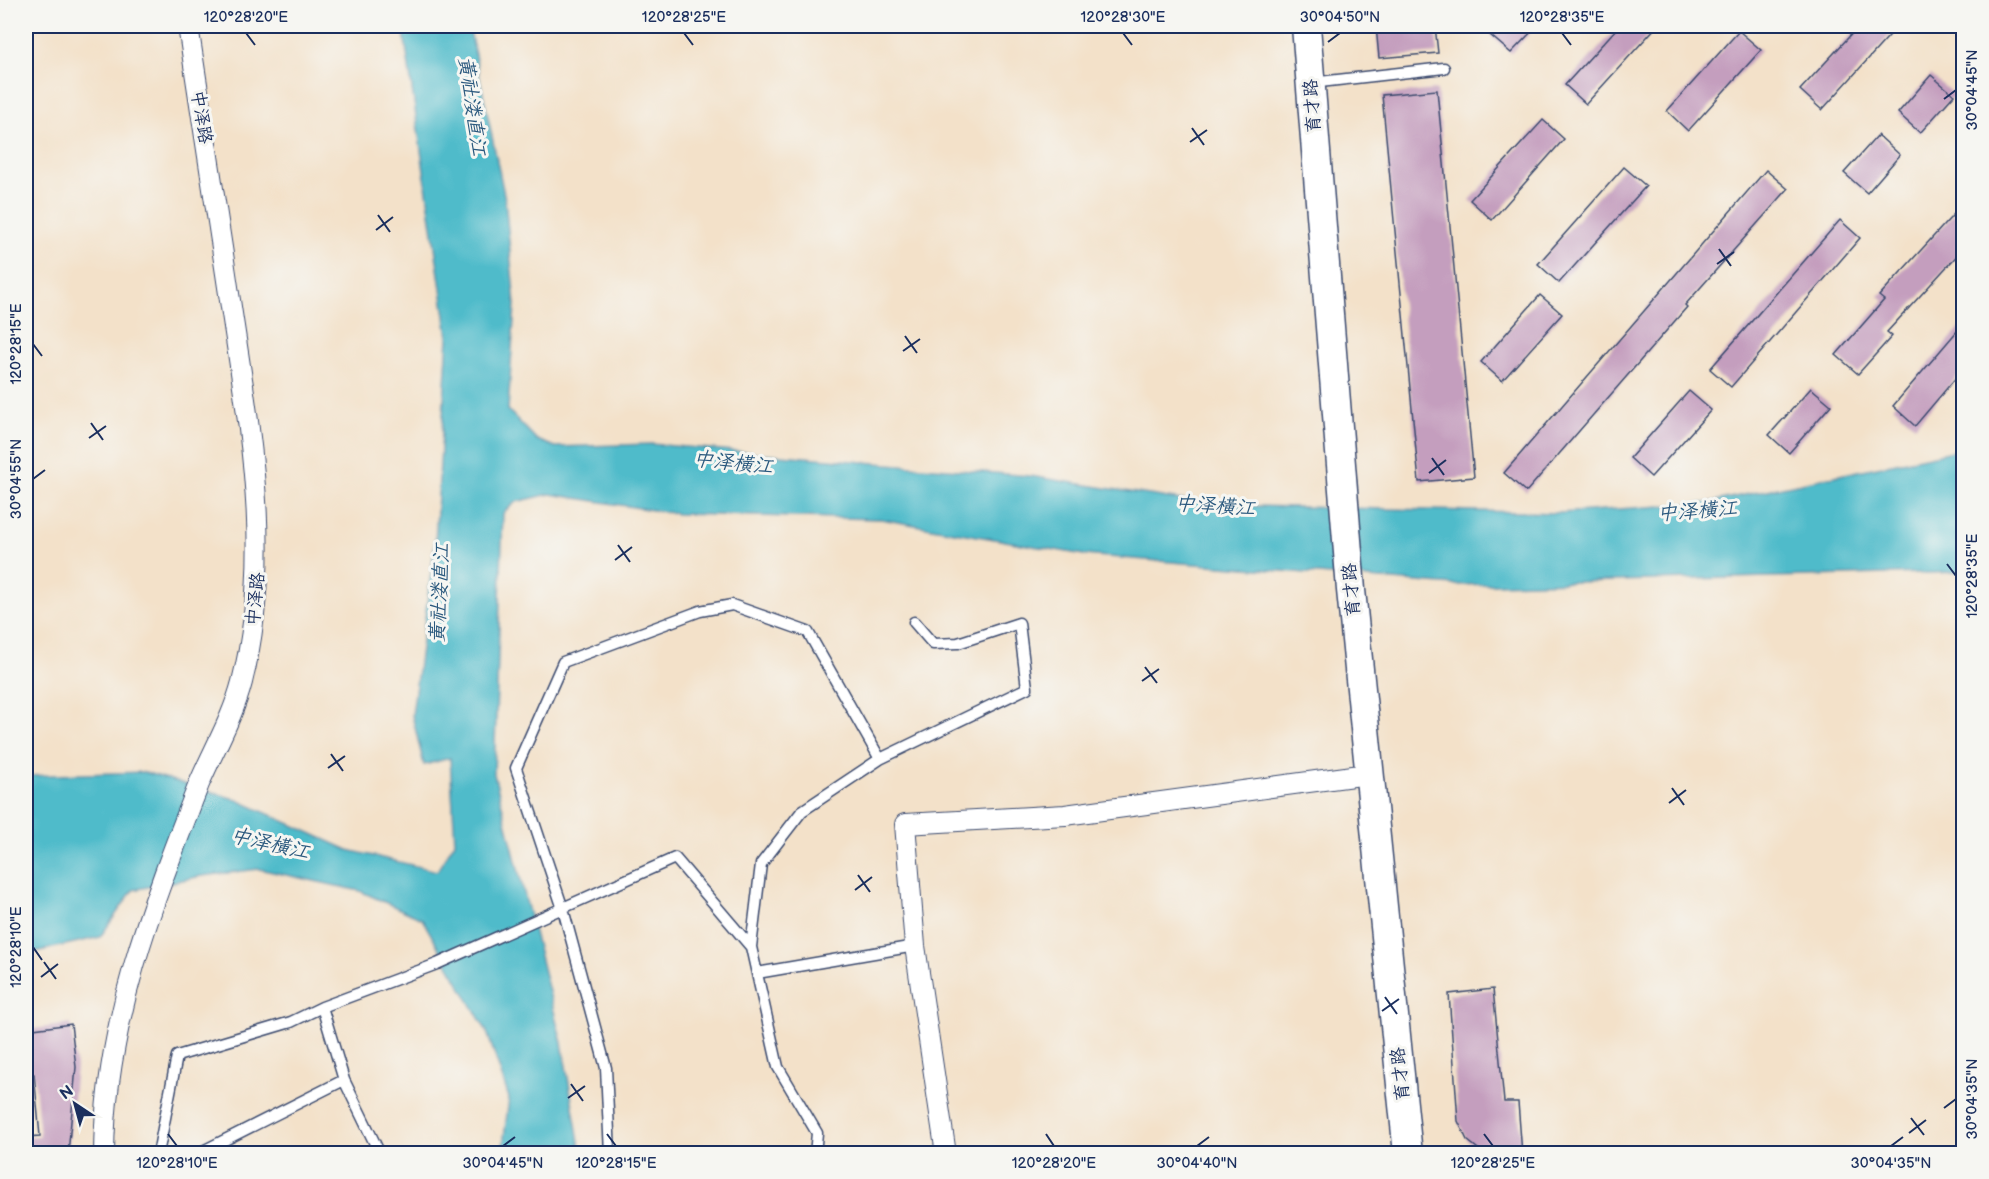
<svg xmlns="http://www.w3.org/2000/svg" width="1989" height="1179" viewBox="0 0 1989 1179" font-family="'Balsamiq Sans','LXGW WenKai TC',sans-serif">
	<rect width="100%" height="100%" fill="#f6f6f2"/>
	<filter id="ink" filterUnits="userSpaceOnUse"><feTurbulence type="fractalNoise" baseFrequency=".0167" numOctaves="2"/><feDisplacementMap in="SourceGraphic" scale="12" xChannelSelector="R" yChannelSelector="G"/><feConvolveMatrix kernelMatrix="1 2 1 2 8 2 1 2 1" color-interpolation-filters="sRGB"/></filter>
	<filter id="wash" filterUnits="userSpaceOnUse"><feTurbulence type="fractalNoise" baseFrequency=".008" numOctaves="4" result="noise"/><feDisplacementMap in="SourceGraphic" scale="24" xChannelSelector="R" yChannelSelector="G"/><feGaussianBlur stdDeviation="1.35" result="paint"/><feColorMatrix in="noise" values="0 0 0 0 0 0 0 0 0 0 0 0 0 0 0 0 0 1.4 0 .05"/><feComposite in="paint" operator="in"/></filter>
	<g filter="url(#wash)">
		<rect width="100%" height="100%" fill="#f3e1c9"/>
		<path fill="#4fbbca" stroke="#357594" stroke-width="1.5" d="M403,26H469L505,199L515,304L508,410L537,440L555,447L651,444L1030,476L1212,505L1560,513L1706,503L1963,449V572L1455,585L1084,555L881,519L678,514L550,494L516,502L503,513L494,774L562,1043L581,1153H502L509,1098L487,1032L422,919L360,891L259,869L202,876L133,890L100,937L26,954V776L144,772L235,799L348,850L437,871L455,842L450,758L424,765L412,715L435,543L448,337Z"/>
		<g id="blocks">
			<path fill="#c49ebe" d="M1376,26H1435L1438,53L1379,58Z
				M1499,26H1537L1511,53L1490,35Z
				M1619,26H1657L1586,104L1565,85Z
				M1859,26H1898L1822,110L1800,90Z
				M1739,31L1761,50L1688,131L1667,111Z
				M1931,75L1954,95L1920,133L1898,113Z
				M1437,90L1474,477L1419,482L1382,95Z
				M1543,120L1564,139L1492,220L1470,200Z
				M1878,135L1900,155L1867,193L1844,173Z
				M1624,167L1646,186L1559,283L1538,264Z
				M1766,170L1788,189L1685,305L1687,307L1526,492L1504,473Z
				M1964,203V248L1887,332L1892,336L1858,374L1836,355L1884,300L1879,296Z
				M1840,220L1860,238L1731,387L1710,369Z
				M1540,295L1562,314L1502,381L1481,362Z
				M1964,323V368L1915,426L1893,406Z
				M1811,388L1831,405L1789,453L1769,435Z
				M1689,391L1711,410L1651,477L1630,458Z
				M1493,989L1504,1102H1518L1522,1154L1482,1152L1467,1140L1458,1121L1449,994Z
				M71,1024L76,1067L68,1154H26V1137L40,1136L34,1074L26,1075V1030Z"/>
		</g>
	</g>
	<g filter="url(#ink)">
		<use href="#blocks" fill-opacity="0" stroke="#3b4a6e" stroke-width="1.5"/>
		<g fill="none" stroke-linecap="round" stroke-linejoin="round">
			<g stroke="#3b4a6e" stroke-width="13">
				<path id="lane" d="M1311,83L1444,68
					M757,973L915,946
					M322,1007L344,1080L380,1154
					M158,1154L177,1056L291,1022L322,1007L437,964L675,858L751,947
					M197,1154L344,1080
					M610,1154L606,1068L563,909L516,768L563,662L700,611L732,605L808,632L880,759
					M815,1154L817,1133L778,1067L751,947L761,864L802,811L880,759L1027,688L1019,623L958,643L933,644L914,622"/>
			</g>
			<g stroke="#3b4a6e" stroke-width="22">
				<path id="street" d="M104,1154C105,1023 152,904 199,784C213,751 233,717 242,682C274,556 250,433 231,307C217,213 202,119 188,26
					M946,1154L915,946L905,824L1065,815L1368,774"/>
			</g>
			<g stroke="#3b4a6e" stroke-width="31">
				<path id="secondary" d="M1306,26L1351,590L1408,1154"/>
			</g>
			<use href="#lane" stroke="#fff" stroke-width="10"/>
			<use href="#street" stroke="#fff" stroke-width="20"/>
			<use href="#secondary" stroke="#fff" stroke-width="28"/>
		</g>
	</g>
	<path fill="none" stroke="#1b2f5e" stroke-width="2" d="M246,33L255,45M684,33L693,45M1123,33L1132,45M1562,33L1571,45M1328,42L1340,33M1944,99L1956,90M1192,128L1204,145M1190,142L1207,130M378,215L390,232M376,230L393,217M1719,249L1731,266M1717,264L1734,252M905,336L917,353M33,344L42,356M903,351L920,339M91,423L103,440M89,438L106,426M1432,458L1444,475M1429,473L1446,460M33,479L45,470M618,545L630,562M615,560L632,547M1947,564L1956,576M1145,667L1157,683M1142,681L1159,669M331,754L343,771M328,768L345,756M1672,788L1684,805M1669,803L1686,790M858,875L870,892M855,890L872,877M33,947L42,960M44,962L56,979M41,977L58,964M1385,997L1397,1014M1382,1011L1399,999M571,1084L583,1101M568,1098L585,1086M1944,1108L1956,1099M1911,1118L1924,1135M1909,1133L1926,1120M168,1134L177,1146M607,1134L616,1146M1046,1134L1054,1146M1484,1134L1493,1146M503,1146L515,1137M1197,1146L1209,1137M1891,1146L1903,1137"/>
	<g text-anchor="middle" stroke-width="6" stroke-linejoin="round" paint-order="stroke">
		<g font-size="18" fill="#1b2f5e" stroke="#f6f6f2">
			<text transform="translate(1312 106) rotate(-94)" y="6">育才路</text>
			<text transform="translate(202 117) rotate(81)" y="6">中泽路</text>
			<text transform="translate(1351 590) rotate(-95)" y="6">育才路</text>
			<text transform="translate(255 599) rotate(-84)" y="6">中泽路</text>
			<text transform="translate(1400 1074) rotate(-96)" y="6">育才路</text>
		</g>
		<g font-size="20" font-style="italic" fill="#2b597e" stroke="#f6f6f2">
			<text transform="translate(473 106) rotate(82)" y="7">黄社溇直江</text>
			<text transform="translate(733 462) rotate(6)" y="7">中泽横江</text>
			<text transform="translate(1215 505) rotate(4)" y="7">中泽横江</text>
			<text transform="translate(1697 510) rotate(-4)" y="7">中泽横江</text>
			<text transform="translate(439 593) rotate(-87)" y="7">黄社溇直江</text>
			<text transform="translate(270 843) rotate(13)" y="7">中泽横江</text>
		</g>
	</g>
	<rect width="1989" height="1179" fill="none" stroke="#f6f6f2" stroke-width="66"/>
	<g transform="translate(75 1104) rotate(324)" stroke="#f6f6f2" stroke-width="4.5" paint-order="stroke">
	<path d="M0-4.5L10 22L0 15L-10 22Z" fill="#1b2f5e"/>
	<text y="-9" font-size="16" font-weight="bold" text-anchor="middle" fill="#1b2f5e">N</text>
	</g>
	<rect x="33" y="33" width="1923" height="1113" fill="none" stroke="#1b2f5e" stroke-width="2"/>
	<g font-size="15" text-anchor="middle" fill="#1b2f5e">
		<text x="246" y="22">120°28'20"E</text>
		<text x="684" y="22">120°28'25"E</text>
		<text x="1123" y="22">120°28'30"E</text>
		<text x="1340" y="22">30°04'50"N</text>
		<text x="1562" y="22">120°28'35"E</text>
		<text transform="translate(1972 90) rotate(-90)" y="5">30°04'45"N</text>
		<text transform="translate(16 344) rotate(-90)" y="5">120°28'15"E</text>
		<text transform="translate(16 479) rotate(-90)" y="5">30°04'55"N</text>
		<text transform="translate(1972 576) rotate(-90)" y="5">120°28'35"E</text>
		<text transform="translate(16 947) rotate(-90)" y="5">120°28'10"E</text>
		<text transform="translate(1972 1099) rotate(-90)" y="5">30°04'35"N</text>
		<text x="177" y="1168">120°28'10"E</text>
		<text x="503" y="1168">30°04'45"N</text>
		<text x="616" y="1168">120°28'15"E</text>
		<text x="1054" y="1168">120°28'20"E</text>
		<text x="1197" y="1168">30°04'40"N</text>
		<text x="1493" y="1168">120°28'25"E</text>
		<text x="1891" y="1168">30°04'35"N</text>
	</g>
</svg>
